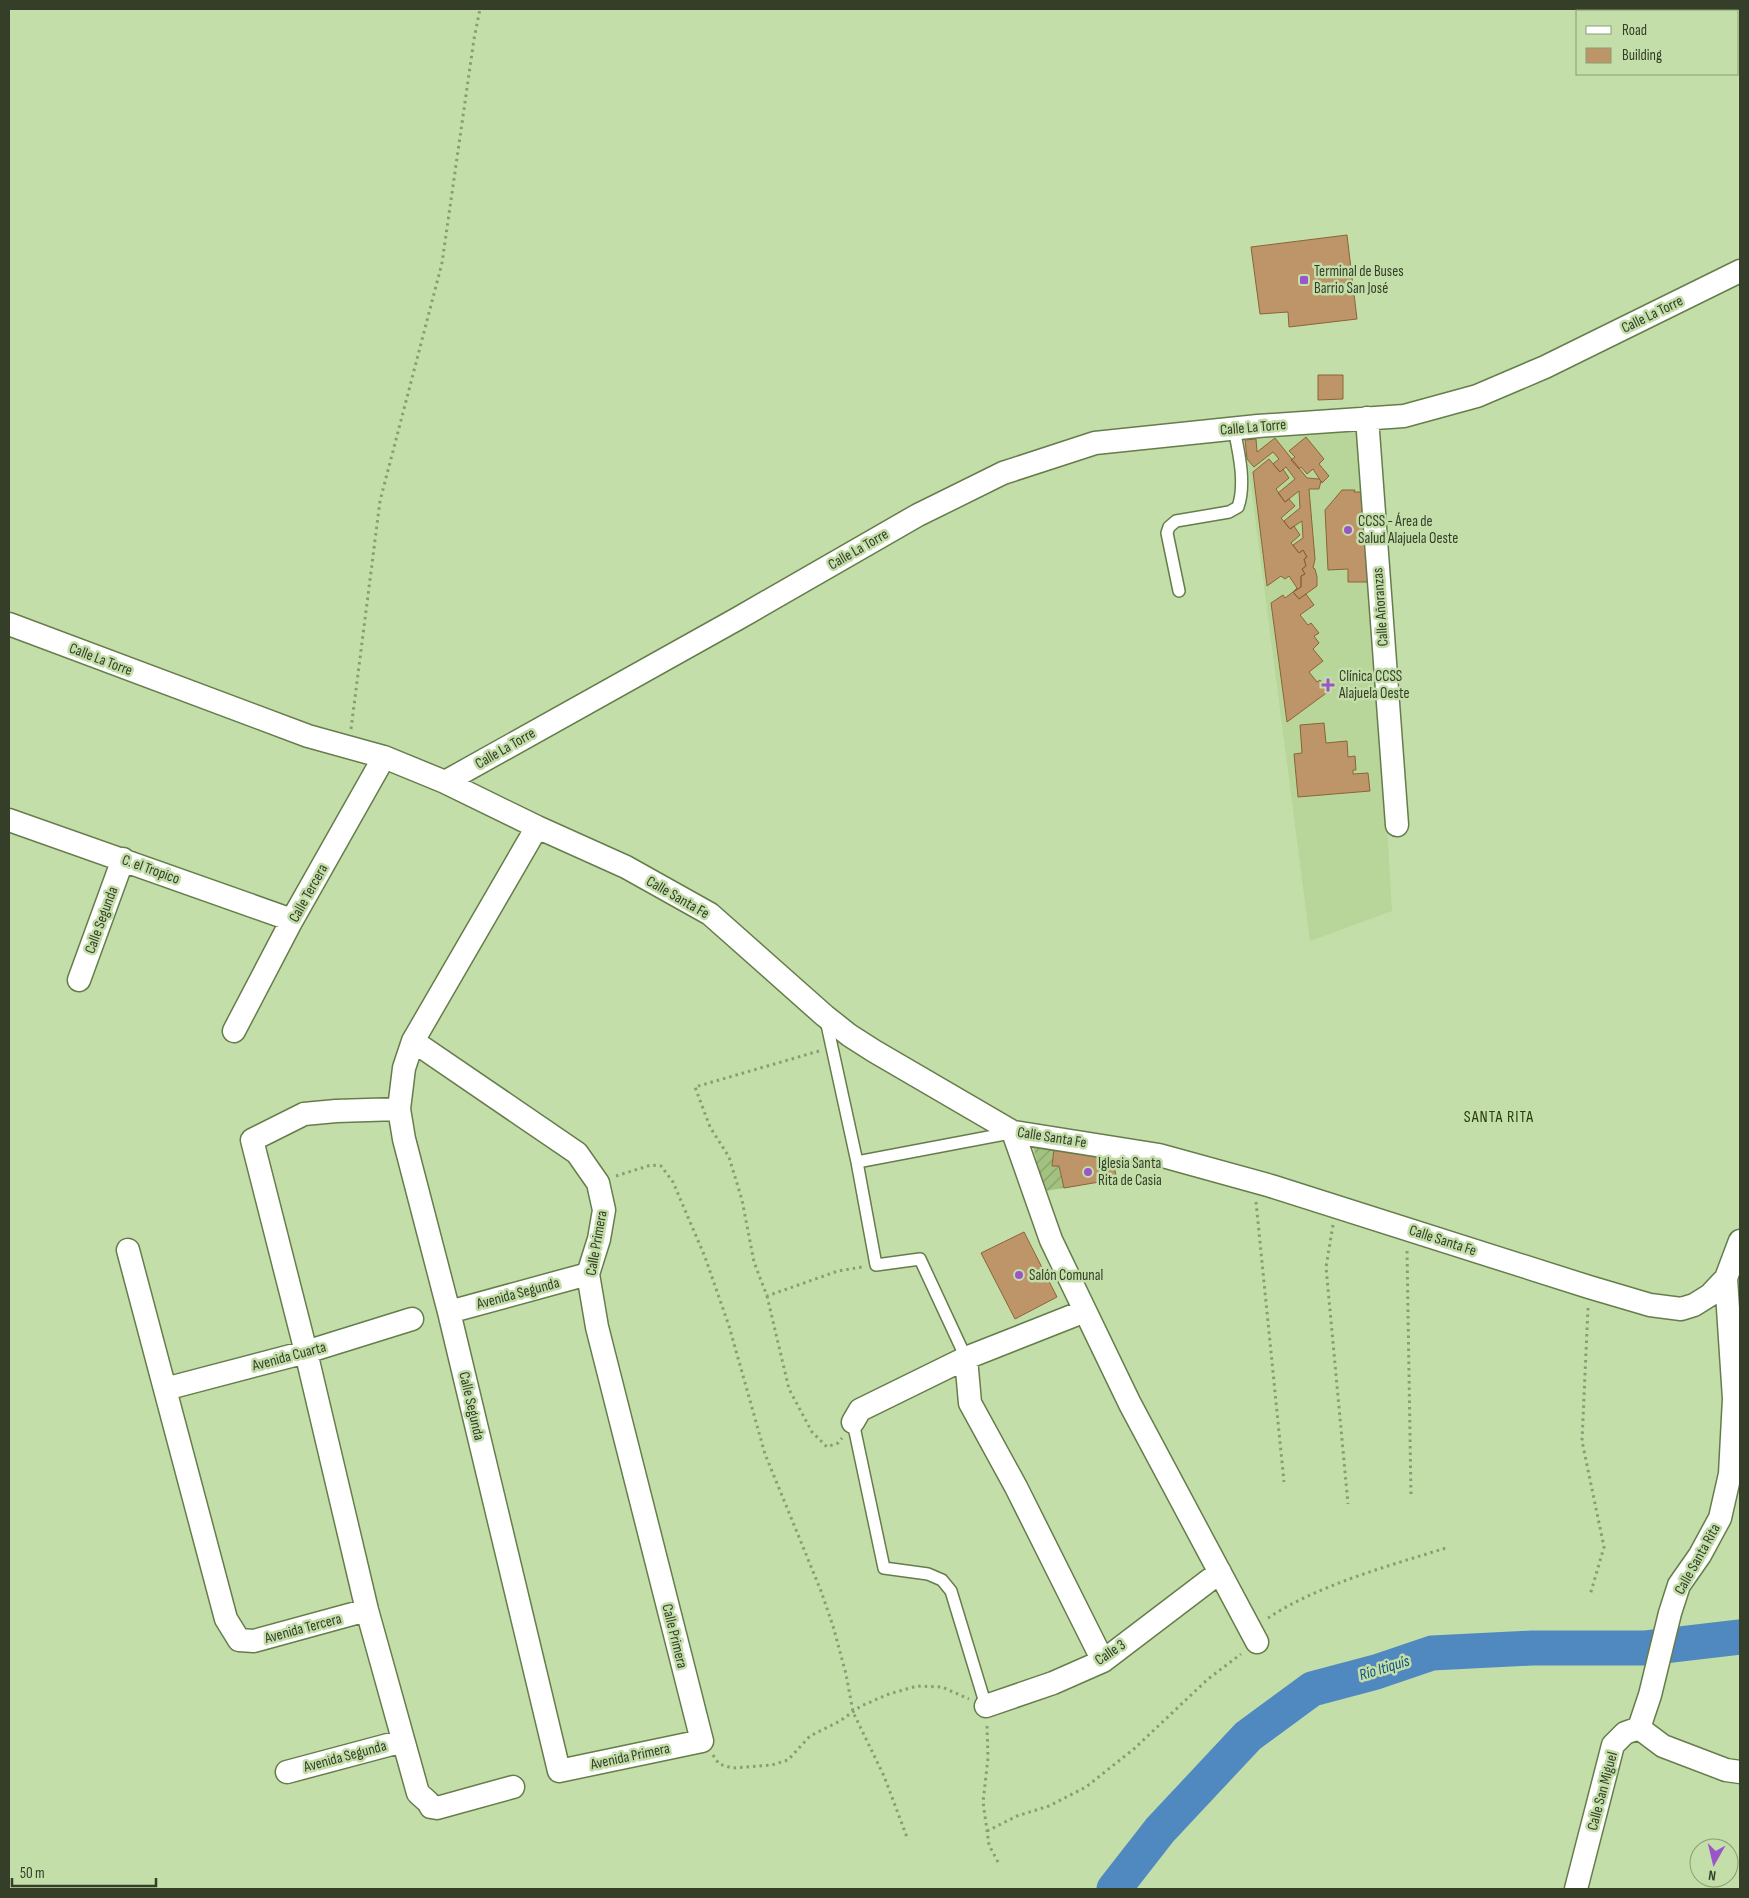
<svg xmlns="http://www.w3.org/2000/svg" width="1749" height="1898" viewBox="0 0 1749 1898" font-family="'Sofia Sans Condensed',sans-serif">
	<defs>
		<pattern id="garden-furrows" width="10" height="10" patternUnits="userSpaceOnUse" patternTransform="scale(1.25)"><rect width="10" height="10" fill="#a3c282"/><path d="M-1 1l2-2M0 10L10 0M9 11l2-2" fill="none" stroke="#869f6a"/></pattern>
	</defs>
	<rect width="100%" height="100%" fill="#c3dea8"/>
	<path fill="#b8d699" d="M1364,430L1392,911L1310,941L1245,440Z"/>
	<path fill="url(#garden-furrows)" d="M1033,1146L1054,1149L1052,1166H1059L1064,1188L1044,1191Z"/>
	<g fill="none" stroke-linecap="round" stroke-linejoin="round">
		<path stroke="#5089c0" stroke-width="35" d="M1114,1889L1160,1830L1248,1736L1312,1689L1376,1672L1432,1653L1532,1648H1646L1740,1637"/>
	</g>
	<path fill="#bd9568" stroke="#8a6438" d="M1347,235L1357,319L1289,327L1288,312L1260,314L1251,247Z
		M1318,375H1343V399L1318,400Z
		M1306,437L1324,459L1319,464L1329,476L1322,483L1313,469L1307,474L1301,467L1299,469L1291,460L1295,457L1289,451Z
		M1275,438L1307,478L1319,479L1321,481L1319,489H1309L1315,559L1313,568L1315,569L1317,577V586L1299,599L1293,592L1301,587V576L1305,574L1302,569L1306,566L1304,559L1307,557L1303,550L1299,553L1293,545L1303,538L1302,521L1290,529L1284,521L1300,508L1299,491L1285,502L1278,493L1295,479L1286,467L1280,472L1273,464L1279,459L1273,452L1254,467L1247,459L1245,440L1256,439L1257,452Z
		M1269,459L1280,472L1283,469L1289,478L1276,489L1285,502L1289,499L1295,506L1281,518L1290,529L1294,526L1300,535L1291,543L1299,553L1303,550L1307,557L1304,559L1306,566L1302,569L1305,574L1301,576V587L1293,592L1297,588L1289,576L1285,579L1281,576L1267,586L1253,472Z
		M1342,490H1355L1354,492H1366L1371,582H1348V569L1328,570L1325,510Z
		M1293,592L1299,599L1306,594L1314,605L1300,615L1308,625L1311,623L1319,633L1314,636L1319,643L1313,649L1323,661L1309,672L1317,682L1320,680L1329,691L1287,722L1271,603L1283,595L1285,598Z
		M1324,723L1326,743L1347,741L1348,757L1355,756L1356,770H1353V774L1368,773L1370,791L1298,797L1294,754L1302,753L1300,725Z
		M1054,1149L1112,1159L1117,1179L1064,1188L1059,1166H1052Z
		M1024,1232L1057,1297L1015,1319L981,1253Z"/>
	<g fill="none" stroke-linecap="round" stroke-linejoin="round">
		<g stroke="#657d4b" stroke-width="14">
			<path id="service" d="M1179,591L1167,533L1169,527L1176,521L1229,512L1238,507C1246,484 1239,453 1234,429
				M826,1020L857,1162L876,1265L920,1259L966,1358
				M857,1162L1010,1133
				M853,1422L884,1568L928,1574L942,1580L951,1591L986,1706"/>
		</g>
		<g stroke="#657d4b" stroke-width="25">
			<path id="minor" d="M1367,418L1397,825
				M9,624L308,736L384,757L445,782L737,619L918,515L1003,473L1095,443L1258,426L1404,416L1477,396L1545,367L1740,271
				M445,782L537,827L626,867L710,914L825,1016L849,1035L874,1051L1013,1132L1159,1155L1271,1186L1589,1287L1650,1305L1681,1309L1694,1305L1710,1295L1726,1278
				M9,820L292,920
				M79,980L123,859
				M234,1031L292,920L384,757
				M413,1041L404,1068L399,1109L404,1139L449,1312L559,1771L702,1741L597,1327L588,1274L599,1239L604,1210L598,1183L577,1153L413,1041L537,827
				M399,1109L336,1111L304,1114L252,1140L306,1352L367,1610L418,1793L428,1802L431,1807L437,1808L513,1787
				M1013,1132L1051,1240L1130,1404L1257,1642
				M128,1250L226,1619L239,1640L254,1641L367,1610
				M449,1312L588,1274
				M966,1358L970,1403L1016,1487L1103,1661
				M165,1389L306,1352L412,1319
				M853,1422L860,1410L966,1358L1085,1311
				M986,1706L1053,1683L1103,1661L1220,1572
				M1639,1728L1650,1695L1670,1613L1679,1585L1700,1555L1720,1518L1730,1474L1734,1399L1726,1278L1740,1241
				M1639,1728L1663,1746L1726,1770L1740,1772
				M287,1772L403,1741
				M1576,1889L1613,1745L1625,1733L1639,1728"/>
		</g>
		<path stroke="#899d74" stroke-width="3" stroke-dasharray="2.5 4" stroke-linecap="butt" d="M351,729L380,501L442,263L474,39L480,9
			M819,1051L695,1087L710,1127L729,1157L742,1200L754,1262L767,1296L838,1271L862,1267
			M616,1176L651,1165L661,1166L673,1182L705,1257L729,1326L765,1454L821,1591L833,1626L846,1674L853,1712L884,1776L908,1840
			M1256,1202L1284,1482
			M1333,1225L1326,1267L1348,1504
			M1407,1251L1411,1496
			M767,1296L789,1389L812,1432L827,1447L838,1443L842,1438
			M1588,1308L1582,1441L1604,1547L1590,1595
			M1268,1618C1318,1585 1388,1566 1446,1548
			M987,1726L988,1758L983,1802L989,1845L998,1862
			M713,1755L719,1764L732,1768L772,1765L788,1760L810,1736L840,1721L861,1706L889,1694L917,1686L942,1687L969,1699
			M987,1831L1017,1816L1049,1806L1086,1787L1135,1748L1208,1679L1241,1654"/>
		<use href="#service" stroke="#fff" stroke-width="11"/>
		<use href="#minor" stroke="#fff" stroke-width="22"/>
	</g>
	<g fill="#9a55c9" stroke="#c3dea8" stroke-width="2">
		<rect x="1299" y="275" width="10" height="10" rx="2.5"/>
		<circle cx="1348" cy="530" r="5"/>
		<path d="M1325.5 677.5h5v5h5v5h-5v5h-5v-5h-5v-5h5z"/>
		<circle cx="1088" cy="1172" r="5"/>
		<circle cx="1019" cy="1275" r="5"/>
	</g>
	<g text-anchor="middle" stroke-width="5" stroke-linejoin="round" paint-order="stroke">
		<g font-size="15" fill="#343e29" stroke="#c3dea8" text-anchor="start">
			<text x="1314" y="276">Terminal de Buses<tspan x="1314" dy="17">Barrio San José</tspan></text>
			<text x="1358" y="526">CCSS - Área de<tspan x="1358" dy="17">Salud Alajuela Oeste</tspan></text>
			<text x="1339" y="681">Clínica CCSS<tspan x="1339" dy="17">Alajuela Oeste</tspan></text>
			<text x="1098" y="1168">Iglesia Santa<tspan x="1098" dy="17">Rita de Casia</tspan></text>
			<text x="1029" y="1280">Salón Comunal</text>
		</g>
		<g font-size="15" fill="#343e29" stroke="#c3dea8">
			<text transform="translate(1652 314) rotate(-26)" y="5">Calle La Torre</text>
			<text transform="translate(1253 427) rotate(-5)" y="5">Calle La Torre</text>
			<text transform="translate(858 549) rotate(-30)" y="5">Calle La Torre</text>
			<text transform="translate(1380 607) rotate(-94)" y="5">Calle Añoranzas</text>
			<text transform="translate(101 659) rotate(21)" y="5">Calle La Torre</text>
			<text transform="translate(505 748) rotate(-30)" y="5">Calle La Torre</text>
			<text transform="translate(151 869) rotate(20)" y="5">C. el Tropico</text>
			<text transform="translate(308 893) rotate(-61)" y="5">Calle Tercera</text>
			<text transform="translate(678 897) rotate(30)" y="5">Calle Santa Fe</text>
			<text transform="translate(101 920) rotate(-70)" y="5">Calle Segunda</text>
			<text transform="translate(1052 1137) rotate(9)" y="5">Calle Santa Fe</text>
			<text transform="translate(1443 1240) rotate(18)" y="5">Calle Santa Fe</text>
			<text transform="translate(596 1243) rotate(-80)" y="5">Calle Primera</text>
			<text transform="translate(518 1293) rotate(-15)" y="5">Avenida Segunda</text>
			<text transform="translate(289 1356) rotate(-15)" y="5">Avenida Cuarta</text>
			<text transform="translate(472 1406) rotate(77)" y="5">Calle Segunda</text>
			<text transform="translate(1697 1559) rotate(-61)" y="5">Calle Santa Rita</text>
			<text transform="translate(303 1628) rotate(-15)" y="5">Avenida Tercera</text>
			<text transform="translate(675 1636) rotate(76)" y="5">Calle Primera</text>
			<text transform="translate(1110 1652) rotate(-34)" y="5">Calle 3</text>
			<text transform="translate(345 1756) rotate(-15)" y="5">Avenida Segunda</text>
			<text transform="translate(630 1756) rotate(-12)" y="5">Avenida Primera</text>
			<text transform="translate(1602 1791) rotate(-75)" y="5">Calle San Miguel</text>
		</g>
		<g font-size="16" letter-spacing="1" fill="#283c0a" stroke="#c3dea8">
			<text x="1499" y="1122">SANTA RITA</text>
		</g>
		<g font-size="16" font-style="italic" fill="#125185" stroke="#c3dea8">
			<text transform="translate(1384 1667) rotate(-17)" y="6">Río Itiquís</text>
		</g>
	</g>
	<rect width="1749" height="1898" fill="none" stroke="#343e29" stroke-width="20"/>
	<rect x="1576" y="10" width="162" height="65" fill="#c3dea8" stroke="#8a9e75"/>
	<rect x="1586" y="26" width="25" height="8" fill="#ffffff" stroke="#8a9e75"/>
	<text x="1622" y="35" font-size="15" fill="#343e29">Road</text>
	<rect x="1586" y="48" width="25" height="15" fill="#bd9568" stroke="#8a9e75"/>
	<text x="1622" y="60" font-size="15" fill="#343e29">Building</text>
	<g transform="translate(1714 1863) rotate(188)"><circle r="24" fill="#c3dea8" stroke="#8a9e75"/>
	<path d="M0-4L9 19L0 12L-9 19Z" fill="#9a55c9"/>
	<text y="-8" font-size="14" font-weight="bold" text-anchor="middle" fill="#343e29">N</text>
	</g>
	<path d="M12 1878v8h144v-8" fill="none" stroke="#343e29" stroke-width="2.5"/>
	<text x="20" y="1878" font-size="15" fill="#343e29" stroke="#c3dea8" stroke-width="4" paint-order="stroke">50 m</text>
</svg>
